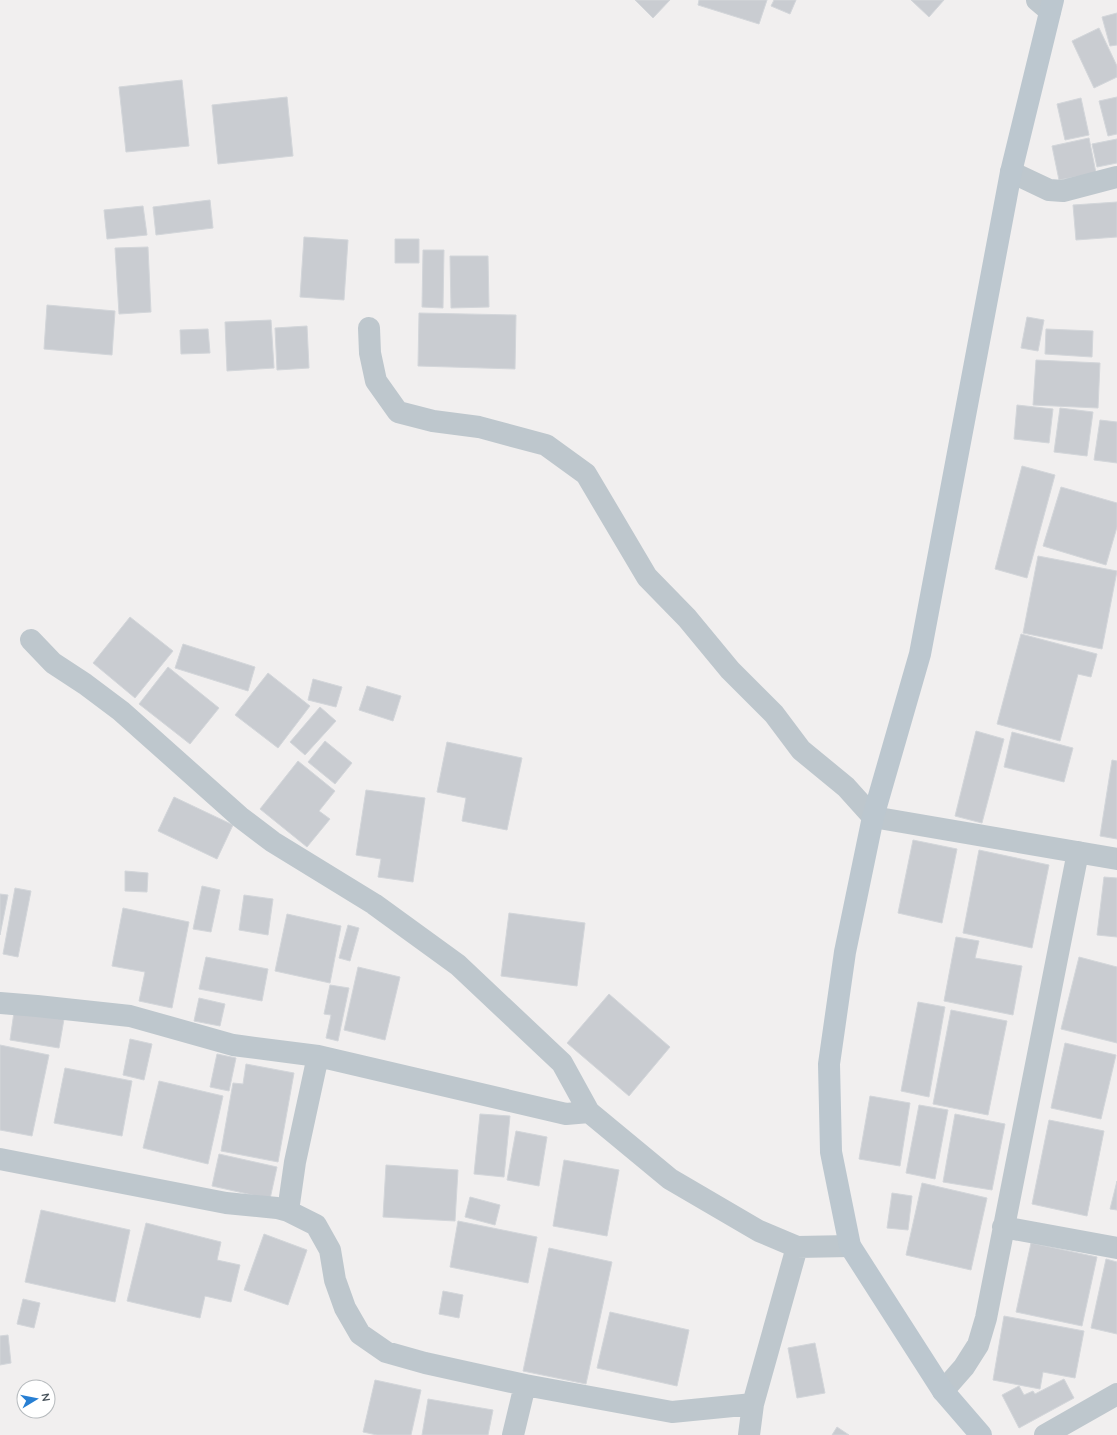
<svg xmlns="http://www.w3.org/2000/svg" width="1117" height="1435" viewBox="0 0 1117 1435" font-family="Quicksand,sans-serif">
	<rect width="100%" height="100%" fill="#f1efef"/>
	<path fill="#c9ccd1" stroke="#d3d6da" d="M635,0H670L653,18Z
		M699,0H767L759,24L698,5Z
		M774,0H796L790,14L771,6Z
		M911,0H944L929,17Z
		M1117,13V45L1110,46L1102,17Z
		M1099,28L1117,66V77L1094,88L1072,41Z
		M182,80L189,146L126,152L119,87Z
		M287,97L293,156L218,164L212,105Z
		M1117,97V134L1108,136L1099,101Z
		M1081,98L1089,135L1065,140L1057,104Z
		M1089,138L1096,173L1059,180L1052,146Z
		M1117,139V163L1097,167L1092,144Z
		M210,200L213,228L156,235L153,207Z
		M1117,202V237L1076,240L1073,205Z
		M143,206L147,235L107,239L104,210Z
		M304,237L348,240L344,300L300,297Z
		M395,239H419V263H395Z
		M148,247L151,312L119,314L115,248Z
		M423,250H444L443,308L422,307Z
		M450,256H488L489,307L451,308Z
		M47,305L115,311L112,355L44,349Z
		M419,313L516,315L515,369L418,366Z
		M1027,317L1044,320L1038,351L1021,348Z
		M271,320L274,368L227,371L225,322Z
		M307,326L309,368L277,370L275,328Z
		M208,329L210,353L181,354L180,330Z
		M1046,329L1093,331L1092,357L1045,354Z
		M1036,360L1100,363L1098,408L1033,405Z
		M1017,405L1053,409L1049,443L1014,439Z
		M1060,408L1093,412L1087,456L1054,452Z
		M1100,420L1117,422V463L1094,460Z
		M1022,466L1055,475L1027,578L995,569Z
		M1061,487L1117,503V527L1106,565L1043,546Z
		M1038,556L1117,571L1102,649L1023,633Z
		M130,617L173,651L135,698L93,663Z
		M1021,634L1097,654L1091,677L1078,674L1060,741L997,724Z
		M183,644L255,667L248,691L175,668Z
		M168,667L219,708L190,744L139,704Z
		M268,673L310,706L278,748L235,715Z
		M313,679L342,687L336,707L308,700Z
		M367,686L401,696L393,721L359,710Z
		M320,707L336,721L305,755L290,742Z
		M976,731L1004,739L982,823L955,816Z
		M1012,732L1073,748L1064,782L1004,767Z
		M325,741L352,763L335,784L308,762Z
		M447,742L522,758L507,830L462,821L466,798L437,792Z
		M1112,760L1117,761V839L1100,836Z
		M298,761L335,791L319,811L330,819L307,847L260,809Z
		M366,790L425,798L413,882L378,877L381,859L356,855Z
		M174,797L233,825L217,859L158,831Z
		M913,840L957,849L942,923L898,913Z
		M979,850L1049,865L1032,948L963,933Z
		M125,871L148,873L147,892L125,891Z
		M1104,877L1117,878V937L1097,935Z
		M202,886L220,890L211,932L193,929Z
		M15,888L31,891L18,957L3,954Z
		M0,894L8,895L0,935Z
		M244,895L273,899L268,935L239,930Z
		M123,908L189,922L172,1008L139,1001L145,972L112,966Z
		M509,913L585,923L577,986L501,976Z
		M287,914L341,926L330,983L275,971Z
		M348,925L359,928L350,961L339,958Z
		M956,937L979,941L975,958L1022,966L1013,1015L944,1001Z
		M206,957L268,969L262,1001L199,989Z
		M1079,957L1117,967V1043L1061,1029Z
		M358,967L400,977L385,1040L344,1030Z
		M330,985L349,988L338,1041L326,1038L331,1015L324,1014Z
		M609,994L670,1047L629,1096L567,1043Z
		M199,998L225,1004L220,1026L194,1021Z
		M918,1002L945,1007L929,1097L901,1091Z
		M951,1010L1007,1021L988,1115L933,1104Z
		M14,1012L64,1019L59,1048L10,1040Z
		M130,1039L152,1044L144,1080L123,1075Z
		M1065,1043L1116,1055L1101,1119L1051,1108Z
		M0,1045L49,1055L32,1136L0,1130Z
		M217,1054L236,1058L229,1091L210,1087Z
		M246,1064L294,1073L278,1162L221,1151L233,1083L243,1084Z
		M65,1068L132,1081L122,1136L54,1123Z
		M159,1081L223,1096L208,1164L143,1148Z
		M870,1096L910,1103L900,1166L859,1159Z
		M919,1105L948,1110L935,1179L906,1173Z
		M480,1114L510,1116L504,1177L474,1174Z
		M955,1114L1005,1124L992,1190L943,1182Z
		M1049,1120L1104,1131L1087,1216L1032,1204Z
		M516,1131L547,1137L539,1186L507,1180Z
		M219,1154L277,1167L270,1199L212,1186Z
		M564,1160L619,1170L607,1236L553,1226Z
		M386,1165L458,1170L455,1221L383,1217Z
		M1117,1181V1210L1110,1209Z
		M922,1183L987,1198L971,1270L906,1255Z
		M892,1193L912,1196L908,1230L887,1228Z
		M470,1197L500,1205L495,1225L465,1217Z
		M41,1210L130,1230L115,1302L25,1282Z
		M458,1221L537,1237L528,1283L450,1267Z
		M146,1223L221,1242L217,1260L240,1265L231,1302L205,1296L200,1318L127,1301Z
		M264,1234L307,1250L288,1305L244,1290Z
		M1031,1243L1097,1257L1082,1326L1016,1312Z
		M549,1248L612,1262L586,1384L523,1371Z
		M1106,1259L1117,1262V1334L1091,1328Z
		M443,1291L463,1295L459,1318L439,1314Z
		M23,1299L40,1303L34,1328L17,1324Z
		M610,1312L689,1330L677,1386L597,1368Z
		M1004,1316L1084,1331L1075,1378L1043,1372L1040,1389L993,1380Z
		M8,1335L11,1363L0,1365V1336Z
		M815,1343L825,1393L797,1398L788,1348Z
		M1064,1379L1074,1398L1019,1428L1002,1395L1019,1386L1024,1395L1033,1391L1035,1394Z
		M375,1380L421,1390L411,1435H377L363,1432Z
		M428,1399L493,1410L488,1435H422Z
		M837,1427L849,1435H832Z"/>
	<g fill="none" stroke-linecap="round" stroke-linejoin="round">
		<path stroke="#bec7cd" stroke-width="22" d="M1037,0L1050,11
			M1011,172L1049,190L1063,191L1117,177
			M369,328L370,353L376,381L398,412L433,421L479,427L546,445L586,474L647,577L687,618L730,670L774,714L801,750L846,787L873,817L1117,859
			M31,640L53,663L85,684L121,711L240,817L273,842L374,904L458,965L562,1063L589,1112L670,1179L759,1231L797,1247L850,1246
			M0,1003L37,1006L130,1016L233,1045L318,1056L566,1114L589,1112
			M0,1159L226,1203L277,1208L288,1211L316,1225L330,1250L335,1280L345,1308L360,1334L386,1352L425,1363L525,1385L672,1412L753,1404
			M288,1211L295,1162L318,1056
			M1003,1227L1117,1248
			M943,1391L964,1367L978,1345L986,1318L1078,852
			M513,1435L525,1385
			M749,1435L753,1404L797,1247
			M1045,1435L1117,1394"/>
		<path stroke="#bcc7cf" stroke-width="22" d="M981,1435L943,1391L850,1246L831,1152L829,1064L845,952L873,817L920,654L1011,172L1053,0"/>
	</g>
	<g transform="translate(36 1399) rotate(80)"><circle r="19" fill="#ffffff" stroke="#b6babd"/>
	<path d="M0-3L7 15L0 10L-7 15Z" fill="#277fd3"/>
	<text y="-6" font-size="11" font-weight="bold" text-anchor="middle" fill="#48535b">N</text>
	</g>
</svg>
